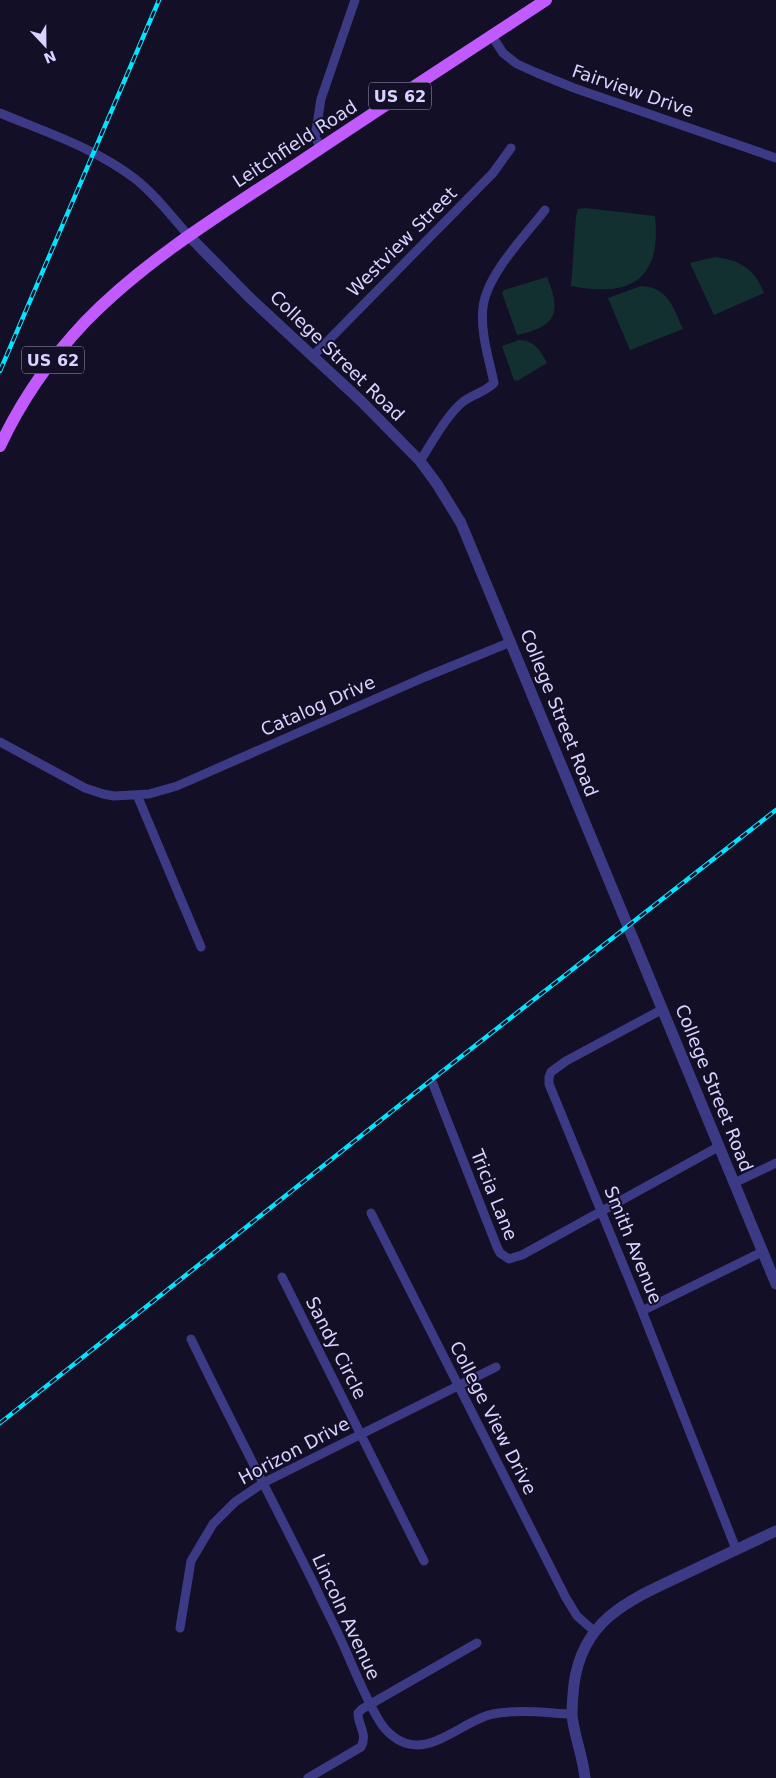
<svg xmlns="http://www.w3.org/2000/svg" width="776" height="1778" viewBox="0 0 776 1778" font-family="'DejaVu Sans',sans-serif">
	<rect width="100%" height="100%" fill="#130f26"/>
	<path fill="#12302f" d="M585,208L655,216C662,280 630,298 571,286L576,216L578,209Z
		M715,257C740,260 755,269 764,293L714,315L690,263Z
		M547,277C562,313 556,327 517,335L502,293L504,290Z
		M641,286C668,287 673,307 683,329L630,350L608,298Z
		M519,340C534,340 541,351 547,363L517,381L514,380L502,346Z"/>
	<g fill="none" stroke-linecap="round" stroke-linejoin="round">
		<path stroke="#3d3a85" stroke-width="9" d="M492,36L503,53L517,64L537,73L574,88L776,158
			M0,113C45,132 95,148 134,178C155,194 171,216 189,236
			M321,148L315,137L321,99L355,0
			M313,356L493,173L511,148
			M420,461C431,444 448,413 464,401C474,394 485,392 494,383C489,359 480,332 483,307C487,274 525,236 545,210
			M0,742L85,788L103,794L114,796L149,794L177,786L425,677L511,642
			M137,795L201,947
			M663,1009L566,1061L551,1072L549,1077V1084L642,1311L736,1549
			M433,1084L497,1247L500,1253L509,1259L522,1255L718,1147
			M734,1183L776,1163
			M371,1213L566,1598L577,1616L594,1631
			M282,1277L424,1561
			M642,1311L762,1252
			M191,1339C231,1422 274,1503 315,1586C323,1604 333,1622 341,1640C354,1668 364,1696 380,1722C386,1732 398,1742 409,1744C436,1751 467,1719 493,1714C518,1709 547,1713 572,1714
			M180,1628L191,1561L213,1524L235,1502L263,1483L496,1367
			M308,1778L361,1747C368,1734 358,1726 358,1713L362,1709L477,1643"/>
		<path stroke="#3d3a85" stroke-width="11" d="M189,236L249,297L361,401L420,461L437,484L461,523L776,1284
			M585,1778C583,1756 574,1736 572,1715C572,1705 573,1694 574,1684C583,1617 632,1599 687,1573C716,1559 746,1545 776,1531"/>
		<path stroke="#c25bff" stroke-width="12" d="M0,446C21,401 51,358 85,322C147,258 226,211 300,162C382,107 464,54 546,0"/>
		<g stroke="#00e5ff" stroke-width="4.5">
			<path id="rail" d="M0,371L159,0
				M0,1423L430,1081L776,810"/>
		</g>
		<use href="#rail" stroke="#130f26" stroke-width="2.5" stroke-dasharray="8" stroke-linecap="butt"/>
	</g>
	<g text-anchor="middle" stroke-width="4" stroke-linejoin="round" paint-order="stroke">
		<g fill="#130f26" stroke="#9e99be" stroke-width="1">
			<rect x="369" y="82.5" width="62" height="27" rx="4"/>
			<rect x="22" y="346.5" width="62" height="27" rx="4"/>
		</g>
		<g font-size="16" font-weight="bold" fill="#d9d4ff">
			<text x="400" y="102">US 62</text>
			<text x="53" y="366">US 62</text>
		</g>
		<g font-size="18" fill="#d9d4ff" stroke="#130f26">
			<text transform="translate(633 91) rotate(19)" y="6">Fairview Drive</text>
			<text transform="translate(295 144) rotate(-33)" y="6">Leitchfield Road</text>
			<text transform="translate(402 242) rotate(-45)" y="6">Westview Street</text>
			<text transform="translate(337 356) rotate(44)" y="6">College Street Road</text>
			<text transform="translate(318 706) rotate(-24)" y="6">Catalog Drive</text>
			<text transform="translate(559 713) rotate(68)" y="6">College Street Road</text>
			<text transform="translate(714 1088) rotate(68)" y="6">College Street Road</text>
			<text transform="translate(494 1195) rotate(68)" y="6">Tricia Lane</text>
			<text transform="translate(633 1245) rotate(68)" y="6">Smith Avenue</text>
			<text transform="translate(336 1348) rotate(63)" y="6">Sandy Circle</text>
			<text transform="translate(493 1418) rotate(63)" y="6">College View Drive</text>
			<text transform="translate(294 1451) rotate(-28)" y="6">Horizon Drive</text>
			<text transform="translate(346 1617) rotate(65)" y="6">Lincoln Avenue</text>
		</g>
	</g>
	<g transform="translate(45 45) rotate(158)" stroke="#130f26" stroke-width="4" paint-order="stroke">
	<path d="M0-4L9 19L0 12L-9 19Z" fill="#d9d4ff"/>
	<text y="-8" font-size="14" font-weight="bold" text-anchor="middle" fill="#d9d4ff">N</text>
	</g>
</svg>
